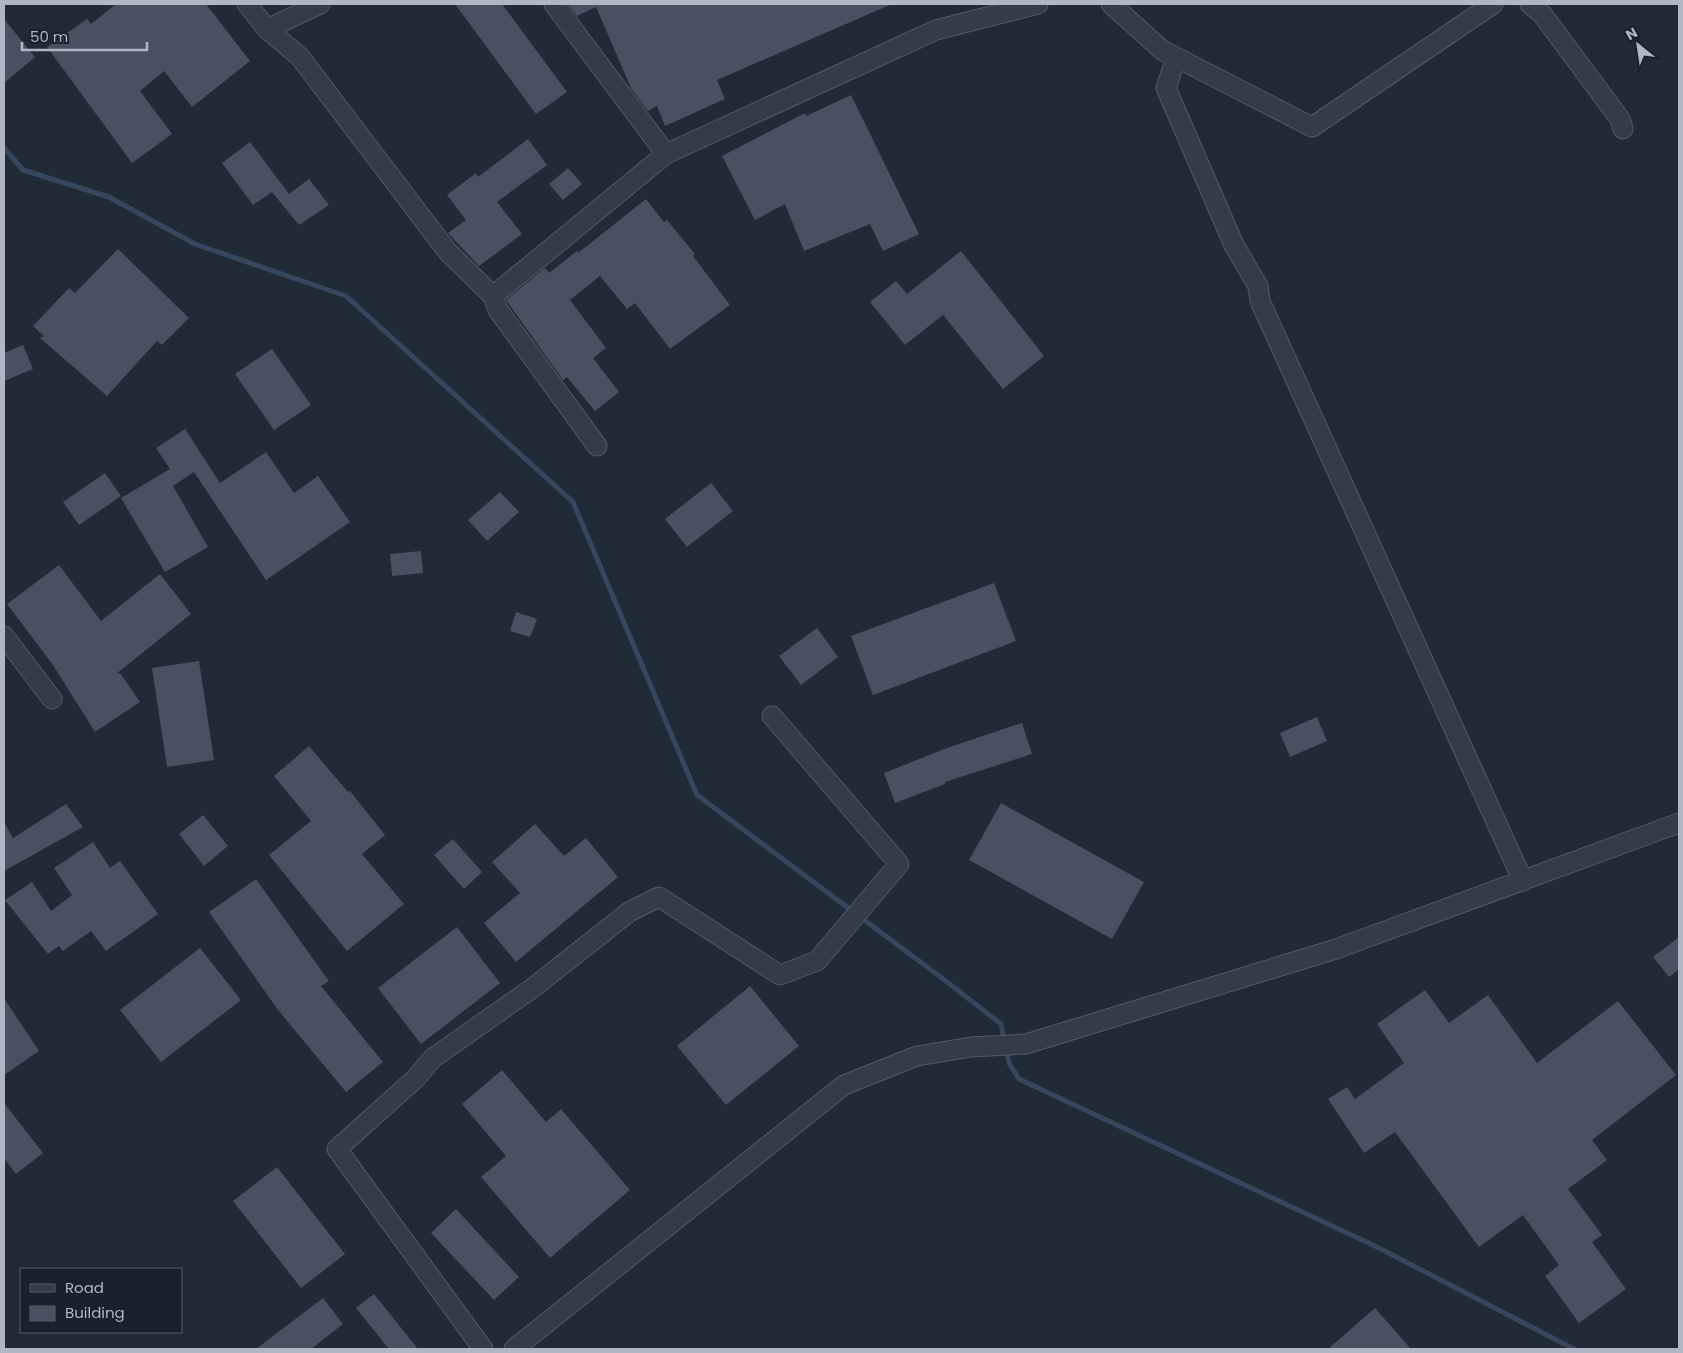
<svg xmlns="http://www.w3.org/2000/svg" width="1683" height="1353" viewBox="0 0 1683 1353" font-family="Poppins,sans-serif">
	<rect width="100%" height="100%" fill="#212a37"/>
	<g fill="none" stroke-linecap="round" stroke-linejoin="round">
		<path stroke="#35465e" stroke-width="5" d="M4,148L23,170L109,197L195,244L346,296L573,502L697,795L942,978L1001,1024L1009,1063L1019,1079L1377,1247L1574,1349"/>
	</g>
	<path fill="#475161" d="M116,4H206L250,61L192,107L164,71L140,91L172,134L132,163L47,47L87,19L91,24Z
		M455,4H502L567,92L536,114Z
		M568,4H892L717,80L725,99L665,126L657,106L648,111L631,88L596,7L577,16Z
		M4,19L35,57L4,83Z
		M851,95L919,234L883,251L870,224L804,251L785,204L755,220L722,156L805,113L806,116Z
		M528,139L547,165L497,202L522,234L479,266L448,233L466,220L447,195L476,173L478,177Z
		M250,142L289,194L309,179L329,205L299,225L272,192L253,205L222,163Z
		M568,168L582,184L563,200L549,184Z
		M646,199L664,222L667,220L695,254L693,256L730,305L670,349L635,303L627,309L600,276L570,300L606,348L593,358L619,392L595,411L567,377L563,380L506,300L545,268L549,273L577,251L578,253Z
		M118,249L189,318L162,345L157,341L107,396L40,338L44,336L33,326L69,288L75,293Z
		M961,251L1044,356L1003,389L943,315L905,345L870,302L896,281L907,294Z
		M23,345L33,369L4,381V353Z
		M272,349L311,405L274,430L235,374Z
		M185,429L220,483L266,452L294,493L318,476L350,522L266,580L194,472L173,486L208,547L165,572L121,498L170,469L156,448Z
		M105,473L121,496L79,525L63,502Z
		M711,483L733,511L687,547L665,519Z
		M500,492L519,512L487,541L468,520Z
		M421,551L423,573L392,576L390,554Z
		M59,565L101,621L160,574L191,614L116,674L120,673L140,702L95,732L53,665L7,604Z
		M994,583L1016,641L873,695L851,636Z
		M516,612L537,619L530,637L510,631Z
		M817,628L838,657L801,685L779,656Z
		M199,661L214,760L167,767L152,668Z
		M1317,717L1327,741L1290,757L1280,733Z
		M1022,723L1032,754L945,782V784L895,803L884,773L947,748Z
		M309,746L348,792L350,791L385,835L362,854L404,904L347,951L269,855L311,821L274,776Z
		M1001,803L1144,882L1112,939L969,860Z
		M66,804L83,827L4,871V822L13,838Z
		M203,815L228,846L204,866L179,834Z
		M535,824L564,856L586,838L618,877L516,962L484,923L520,893L492,862Z
		M453,839L482,872L464,889L434,855Z
		M93,842L110,868L120,861L158,914L106,951L91,931L63,951L59,946L48,954L5,900L32,882L51,911L72,895L54,868Z
		M256,879L329,981L321,986L383,1062L346,1092L278,1010L209,912Z
		M457,927L500,983L421,1044L378,988Z
		M1679,937V969L1669,977L1653,957Z
		M200,948L241,1000L161,1062L120,1010Z
		M750,986L799,1046L726,1105L677,1046Z
		M1425,990L1449,1023L1488,995L1537,1063L1618,1001L1676,1075L1592,1140L1607,1160L1568,1189L1602,1235L1592,1242L1626,1289L1579,1323L1545,1276L1559,1265L1523,1215L1479,1247L1395,1132L1364,1153L1328,1099L1347,1087L1355,1099L1404,1063L1377,1024Z
		M4,998L39,1051L4,1075Z
		M502,1070L546,1122L561,1109L630,1190L550,1258L481,1177L506,1156L462,1104Z
		M4,1103L43,1153L16,1174L4,1158Z
		M277,1167L345,1254L301,1288L233,1201Z
		M456,1209L519,1277L494,1300L431,1233Z
		M374,1294L418,1349H389L356,1308Z
		M323,1298L343,1324L311,1349H256Z
		M1375,1308L1411,1349H1328Z"/>
	<g fill="none" stroke-linecap="round" stroke-linejoin="round">
		<g stroke="#525a65" stroke-width="21">
			<path id="minor" d="M247,4L267,29L300,57L448,252L493,296L498,310L597,446
				M554,4L666,154
				M1111,4L1162,50L1312,127L1493,4
				M1530,4L1542,14L1620,119L1623,129
				M267,29L320,4
				M1176,58L1166,88L1234,245L1258,286L1260,301L1523,881
				M493,296L666,154L936,30L1038,4
				M4,636L52,699
				M483,1349L337,1149L415,1079L433,1058L534,987L629,912L659,897L780,975L817,961L899,864L772,716
				M514,1349L844,1085L917,1056L971,1047L1026,1044L1336,949L1679,823"/>
		</g>
		<use href="#minor" stroke="#343c47" stroke-width="19"/>
	</g>
	<rect width="1683" height="1353" fill="none" stroke="#afb7c4" stroke-width="10"/>
	<rect x="20" y="1268" width="162" height="65" fill="#1a212c" stroke="#565d69"/>
	<rect x="30" y="1284" width="25" height="8" fill="#343c47" stroke="#565d69"/>
	<text x="65" y="1293" font-size="15" fill="#afb7c4">Road</text>
	<rect x="30" y="1306" width="25" height="15" fill="#475161" stroke="#565d69"/>
	<text x="65" y="1318" font-size="15" fill="#afb7c4">Building</text>
	<g transform="translate(1638 45) rotate(330)" stroke="#1a212c" stroke-width="4" paint-order="stroke">
	<path d="M0-4L9 19L0 12L-9 19Z" fill="#afb7c4"/>
	<text y="-8" font-size="14" font-weight="bold" text-anchor="middle" fill="#afb7c4">N</text>
	</g>
	<path d="M22 42v8h125v-8" fill="none" stroke="#afb7c4" stroke-width="2.5"/>
	<text x="30" y="42" font-size="15" fill="#afb7c4" stroke="#1a212c" stroke-width="4" paint-order="stroke">50 m</text>
</svg>
